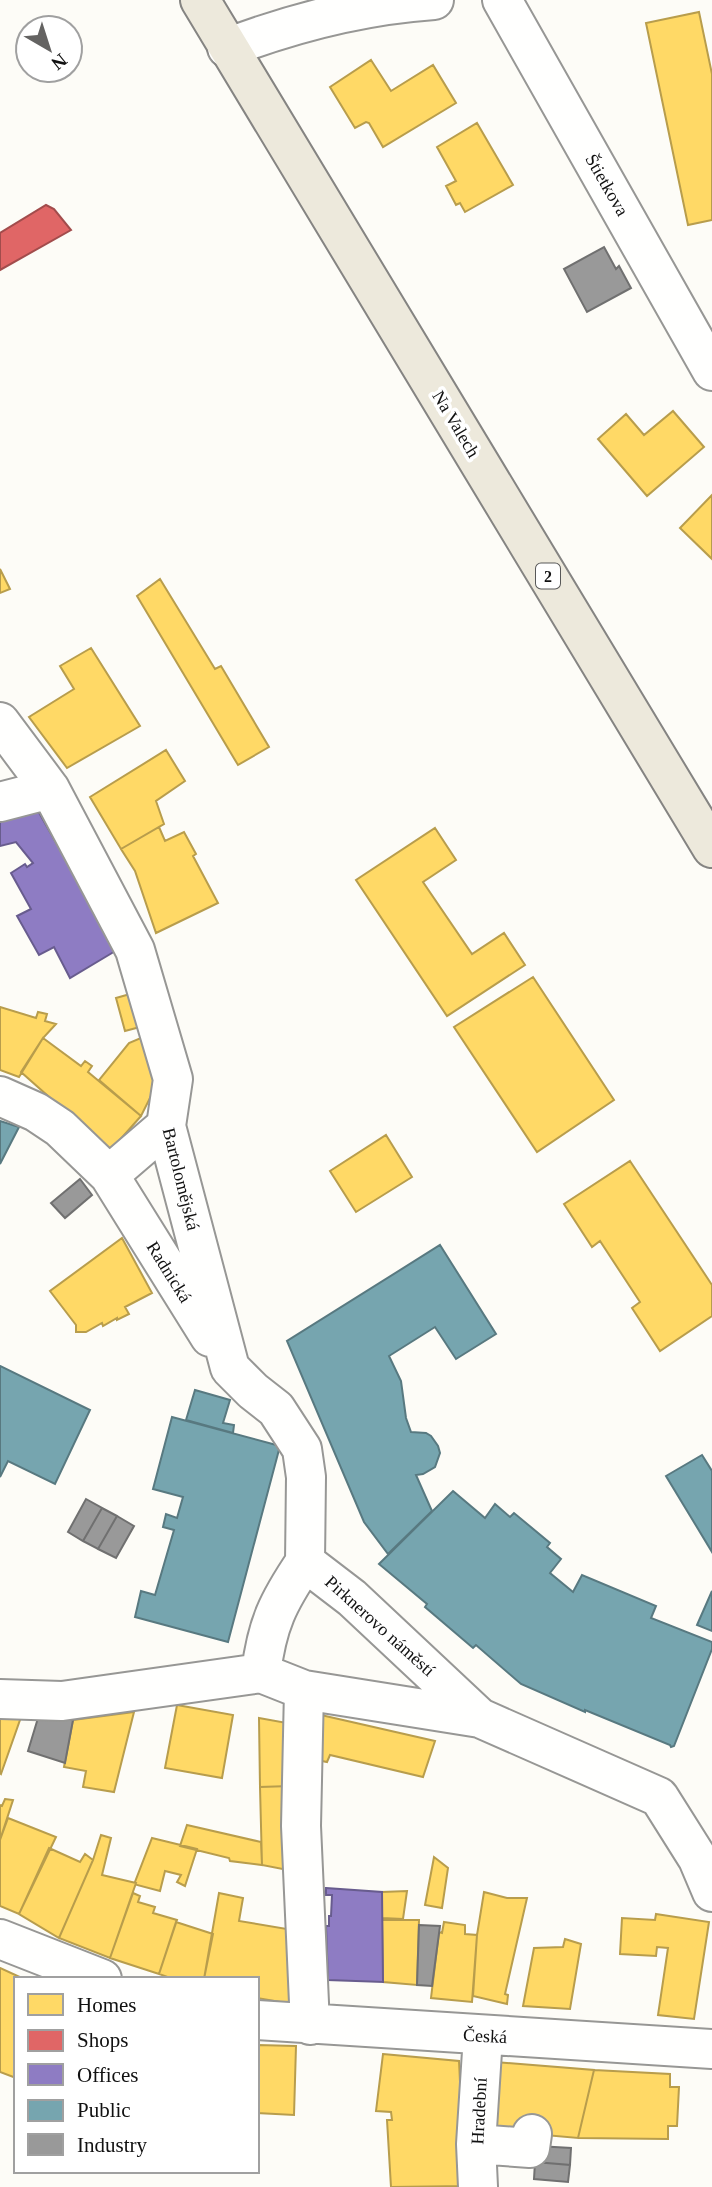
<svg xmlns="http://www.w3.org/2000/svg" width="712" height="2187" viewBox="0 0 712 2187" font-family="Georgia,serif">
	<rect width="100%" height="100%" fill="#fdfcf7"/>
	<path fill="#ffd966" stroke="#b89d4c" stroke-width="2" d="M699,12L712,74V220L688,225L646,23Z
		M371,60L391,91L433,65L456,103L383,147L369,123L366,122L355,128L330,87Z
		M477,123L513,185L465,212L460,203L456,205L446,186L456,181L437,147Z
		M673,411L704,447L647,496L598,439L626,414L644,435Z
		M712,495V559L680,528Z
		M0,569L10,589L0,593Z
		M160,579L215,669L221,666L269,747L238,765L137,596Z
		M91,648L140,726L67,768L29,717L74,689L60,666Z
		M166,750L185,781L156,801L164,824L121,849L90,797Z
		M159,827L165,841L184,832L196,854L193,856L218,903L156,933L135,871L121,849Z
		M435,828L456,860L423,882L472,954L504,933L525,965L447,1016L356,880Z
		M533,977L614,1100L537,1152L454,1027Z
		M130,994L140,1027L125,1031L116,998Z
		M0,1007L36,1018L38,1012L47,1014L45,1021L56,1024L43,1038L19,1077L0,1070Z
		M143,1037L157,1084L141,1116L99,1080L129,1043Z
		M43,1038L81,1066L85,1061L92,1066L88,1072L141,1116L110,1151L21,1072Z
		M386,1135L412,1177L356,1212L330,1171Z
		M630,1161L712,1285V1316L660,1351L632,1308L640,1302L600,1241L592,1247L564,1204Z
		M122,1238L152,1293L125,1307L129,1314L117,1320V1318L103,1326L102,1323L86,1332H76V1325L50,1291Z
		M177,1705L233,1715L222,1778L165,1768Z
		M134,1712L114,1792L83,1787L86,1771L64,1767L73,1720Z
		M0,1715L21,1717L1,1774L0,1773Z
		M321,1715L435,1741L423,1777L330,1755L327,1762L317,1760Z
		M259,1718L287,1723L290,1786L260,1787Z
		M290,1786L298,1872L262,1865L260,1787Z
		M5,1799L13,1800L0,1840V1805L2,1806Z
		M8,1818L56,1837L19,1914L0,1906V1840Z
		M187,1825L261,1842L262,1865L230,1861L229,1858L180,1846Z
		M101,1835L111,1838L102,1875L136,1883L110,1958L59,1938L93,1860Z
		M152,1838L197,1849L185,1886L177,1882L181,1875L165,1871L160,1891L137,1885L135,1882Z
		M49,1848L80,1862L85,1854L93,1860L59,1938L19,1914Z
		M434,1857L448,1868L442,1908L425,1905Z
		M407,1891L403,1919L382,1918V1892Z
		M484,1892L507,1898H527L505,1994L508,1995L507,2004L473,1996L477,1935Z
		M133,1893L140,1896L138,1902L155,1907L153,1913L177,1920L159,1974L110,1958Z
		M219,1893L243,1898L239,1921L299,1931L292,2004L257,1998V1979H204Z
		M656,1914L709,1922L694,2019L658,2015L668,1948L657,1947L656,1956L620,1954L622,1918L655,1920Z
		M382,1920H419L417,1985L383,1982Z
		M176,1922L213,1934L204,1979H173L159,1974Z
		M444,1922L465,1925V1934L477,1935L472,2002L431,1998L439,1932L442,1933Z
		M565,1939L581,1944L570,2009L523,2006L534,1948L563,1947Z
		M0,1968L24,1979H16V2078L0,2072Z
		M257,2045L296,2046L294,2115L257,2113Z
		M383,2054L459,2061L465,2186L391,2187L387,2120H392L391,2112L376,2111Z
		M495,2062L594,2070L578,2138L489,2130Z
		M594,2070L670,2074V2087H679L677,2126H668V2139L578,2138Z"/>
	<path fill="#e06666" stroke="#a24c4c" stroke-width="2" d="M46,205L54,209L71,230L0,270V233Z"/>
	<path fill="#8e7cc3" stroke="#685c8e" stroke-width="2" d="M33,802L117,950L70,978L54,947L39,955L17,916L31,909L11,873L25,864L27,867L33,863L16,842L0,846V811Z
		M326,1888L382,1892L383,1982L328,1980L326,1926H329V1916H331L332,1895H326Z"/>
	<path fill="#76a5af" stroke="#587980" stroke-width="2" d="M0,1121L19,1127L0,1164Z
		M440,1245L496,1334L456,1359L435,1327L389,1356L401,1381L406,1418L411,1432L426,1433L431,1436L438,1446L440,1453L435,1467L423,1474L416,1475L432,1511L388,1554L364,1522L287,1341Z
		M0,1366L90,1410L55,1484L8,1461L0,1477Z
		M195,1390L230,1400L223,1423L234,1425L233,1433L186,1420Z
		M172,1417L280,1446L228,1642L135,1617L141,1591L155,1595L174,1530L163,1527L166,1514L177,1518L183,1497L153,1489Z
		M702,1455L712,1471V1552L666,1476Z
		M453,1491L485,1518L495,1504L510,1517L514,1513L550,1543L547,1547L561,1559L550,1573L573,1592L582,1575L656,1606L651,1618L712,1642V1649L674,1746L671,1747L670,1745L585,1710V1712L521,1684L476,1645L473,1648L425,1607L427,1604L379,1564Z
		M712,1591V1631L697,1625Z"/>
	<path fill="#999" stroke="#707070" stroke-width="2" d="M604,247L616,269L619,266L631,288L587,312L564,269Z
		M80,1179L92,1195L65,1218L51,1203Z
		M86,1499L102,1508L83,1541L68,1532Z
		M102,1508L117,1516L98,1549L83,1541Z
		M117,1516L134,1526L116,1558L98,1549Z
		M38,1718L73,1720L65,1763L28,1751Z
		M419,1925L440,1926L432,1986L417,1985Z
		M537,2146L571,2148L570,2165L535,2162Z
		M535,2162L570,2165L568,2182L534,2179Z"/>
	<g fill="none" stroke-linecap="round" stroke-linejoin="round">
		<g stroke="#979795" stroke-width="42">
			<path id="minor" d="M502,0L712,371
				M227,48C295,22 362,5 434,0
				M0,722L50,789L135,950L173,1079L166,1126L230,1368L253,1391L276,1409L302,1449L306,1477L305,1562
				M0,802L50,789
				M0,1096L36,1112L60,1128L109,1175L210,1337
				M109,1175L166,1126
				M305,1562C278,1602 267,1624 261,1673L304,1690L480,1718L659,1797L698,1859L712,1892
				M305,1562L352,1598L480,1718
				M304,1690L301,1826L310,2025
				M0,1699L62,1701L261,1673
				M0,1939L102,1979
				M257,2020L712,2049
				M476,2144L530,2148L532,2134
				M478,2187L476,2144L483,2036"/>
		</g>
		<g stroke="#858482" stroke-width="42">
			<path id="major" d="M200,0L712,848"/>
		</g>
		<use href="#minor" stroke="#fffffe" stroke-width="38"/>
		<use href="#major" stroke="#ede9dc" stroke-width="38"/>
	</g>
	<g text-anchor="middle" stroke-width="7" stroke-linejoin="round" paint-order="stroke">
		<rect fill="#fff" stroke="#585858" stroke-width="2" x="536" y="563.5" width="24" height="25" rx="5"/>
		<g font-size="16" font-weight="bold" fill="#111">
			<text x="548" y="582">2</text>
		</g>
		<g font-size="18" fill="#111" stroke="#fff">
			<text transform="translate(607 185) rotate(60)" y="6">Štietkova</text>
			<text transform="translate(456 424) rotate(59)" y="6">Na Valech</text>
			<text transform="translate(181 1179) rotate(76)" y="6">Bartolomějská</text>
			<text transform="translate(169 1272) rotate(58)" y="6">Radnická</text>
			<text transform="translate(380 1626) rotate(42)" y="6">Pirknerovo náměstí</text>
			<text transform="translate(485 2036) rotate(3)" y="6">Česká</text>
			<text transform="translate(479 2111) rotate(-87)" y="6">Hradební</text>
		</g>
	</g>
	<rect x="14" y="1977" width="245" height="196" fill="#ffffff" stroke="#a0a0a0" stroke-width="2"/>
	<rect x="28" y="1994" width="35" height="21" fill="#ffd966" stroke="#a0a0a0" stroke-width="2"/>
	<text x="77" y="2012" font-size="21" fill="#111111">Homes</text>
	<rect x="28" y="2030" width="35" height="21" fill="#e06666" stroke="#a0a0a0" stroke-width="2"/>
	<text x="77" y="2047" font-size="21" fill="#111111">Shops</text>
	<rect x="28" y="2064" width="35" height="21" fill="#8e7cc3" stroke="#a0a0a0" stroke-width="2"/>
	<text x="77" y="2082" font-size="21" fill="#111111">Offices</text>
	<rect x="28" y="2100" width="35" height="21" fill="#76a5af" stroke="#a0a0a0" stroke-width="2"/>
	<text x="77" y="2117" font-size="21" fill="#111111">Public</text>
	<rect x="28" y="2134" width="35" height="21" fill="#999999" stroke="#a0a0a0" stroke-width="2"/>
	<text x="77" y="2152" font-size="21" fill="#111111">Industry</text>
	<g transform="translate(49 49) rotate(141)"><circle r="33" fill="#ffffff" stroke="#a0a0a0" stroke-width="2"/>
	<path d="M0-5L12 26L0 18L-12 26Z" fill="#646362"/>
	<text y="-10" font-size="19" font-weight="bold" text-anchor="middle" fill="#111111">N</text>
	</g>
</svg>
